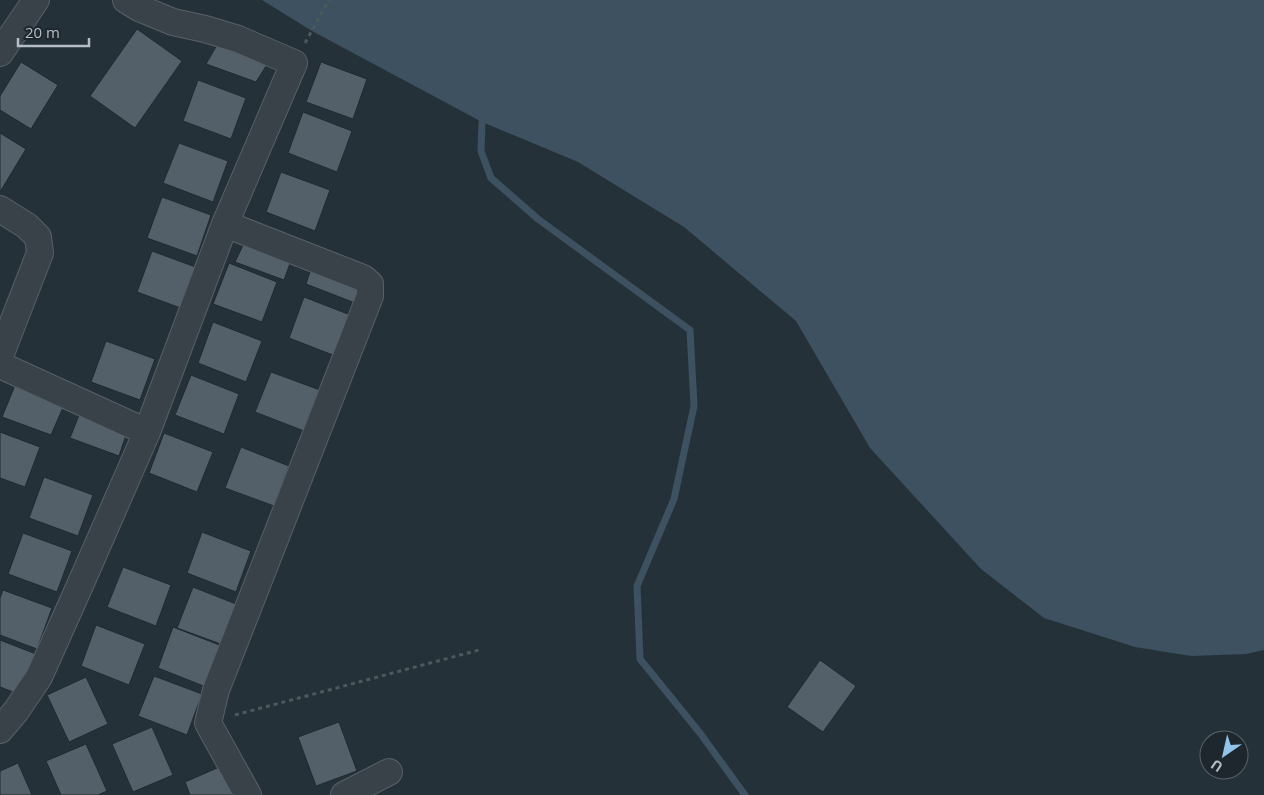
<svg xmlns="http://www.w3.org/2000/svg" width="1264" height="795" viewBox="0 0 1264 795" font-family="'Open Sans',sans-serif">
	<rect width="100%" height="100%" fill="#253139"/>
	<path fill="#3d5160" d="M262,0H1264V650L1246,654L1191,656L1135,647L1044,618L981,569L870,448L796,321L684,227L578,162L482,122L312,31Z"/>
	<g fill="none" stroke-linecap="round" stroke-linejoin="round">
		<path stroke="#3d5160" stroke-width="7" d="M482,122L481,151L491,178L538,219L690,330L694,406L674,499L637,586L640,659L700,733L745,795"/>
	</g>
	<path fill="#535f69" stroke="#202930" d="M137,29L182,61L135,128L90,96Z
		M217,45L268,63L256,82L206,64Z
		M21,62L58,85L31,129L0,110V96Z
		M321,62L367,79L353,119L306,102Z
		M198,80L246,98L231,139L183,121Z
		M303,112L352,131L337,172L288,153Z
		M0,133L26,149L0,192Z
		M179,143L228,161L213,202L163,183Z
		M281,172L330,190L315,231L266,212Z
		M162,197L211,215L197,256L147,238Z
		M246,239L292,258L284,280L235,262Z
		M152,251L201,269L186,310L137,292Z
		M229,263L277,282L262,322L213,304Z
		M312,266L360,288L355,303L306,284Z
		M304,297L353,316L338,357L289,338Z
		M213,322L262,341L246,382L198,363Z
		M106,341L155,359L140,400L91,382Z
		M271,372L320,390L304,431L255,412Z
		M191,375L239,394L224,434L175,415Z
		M16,383L65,403L51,435L2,417Z
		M81,410L128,429L119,456L70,438Z
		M0,432L40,447L25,487L0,478Z
		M164,433L213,452L197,492L149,473Z
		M241,447L289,466L274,506L225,488Z
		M44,477L93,495L78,536L29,518Z
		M202,532L251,551L236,592L187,573Z
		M23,533L72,551L57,592L8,574Z
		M123,567L171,585L156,626L107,607Z
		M193,587L241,606L226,646L177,628Z
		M3,590L52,608L37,649L0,635V598Z
		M96,625L145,644L129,685L81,666Z
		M173,627L222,646L206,687L158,668Z
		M0,640L36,654L21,695L0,687Z
		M820,660L856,686L823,732L787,707Z
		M154,676L202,694L187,735L138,716Z
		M86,677L108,724L69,742L47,695Z
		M339,722L357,771L316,786L298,737Z
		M152,727L173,775L133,792L112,744Z
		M86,744L107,791L98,795H61L46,761Z
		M18,763L32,795H0V771Z
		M224,765L238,795H190L185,782Z"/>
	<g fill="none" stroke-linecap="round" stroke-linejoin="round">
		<g stroke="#576067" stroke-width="28">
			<path id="minor" d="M0,53L36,0
				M0,209L27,226L38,237L40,253L0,356
				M225,224L363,278L370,284V296L216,690L208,723L248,795
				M0,365L147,432
				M0,730L16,711L39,677L81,583L147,432L225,224L294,63L238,39L205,29L173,22L139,8L126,0
				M344,795L389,772"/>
		</g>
		<path stroke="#495b5a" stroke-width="3" stroke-dasharray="4 4" stroke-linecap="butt" d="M305,43L329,0
			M235,715L479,650"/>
		<use href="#minor" stroke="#394249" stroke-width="26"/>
	</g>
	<g transform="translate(1224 755) rotate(214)"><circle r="24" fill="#1e272e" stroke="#5a636a"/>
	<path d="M0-4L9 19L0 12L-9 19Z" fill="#92c3eb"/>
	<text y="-8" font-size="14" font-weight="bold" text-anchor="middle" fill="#b4bdc5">U</text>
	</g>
	<path d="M18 38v8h71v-8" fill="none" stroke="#b4bdc5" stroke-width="2.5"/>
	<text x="25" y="38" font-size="15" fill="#b4bdc5" stroke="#1e272e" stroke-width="4" paint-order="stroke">20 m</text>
</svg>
